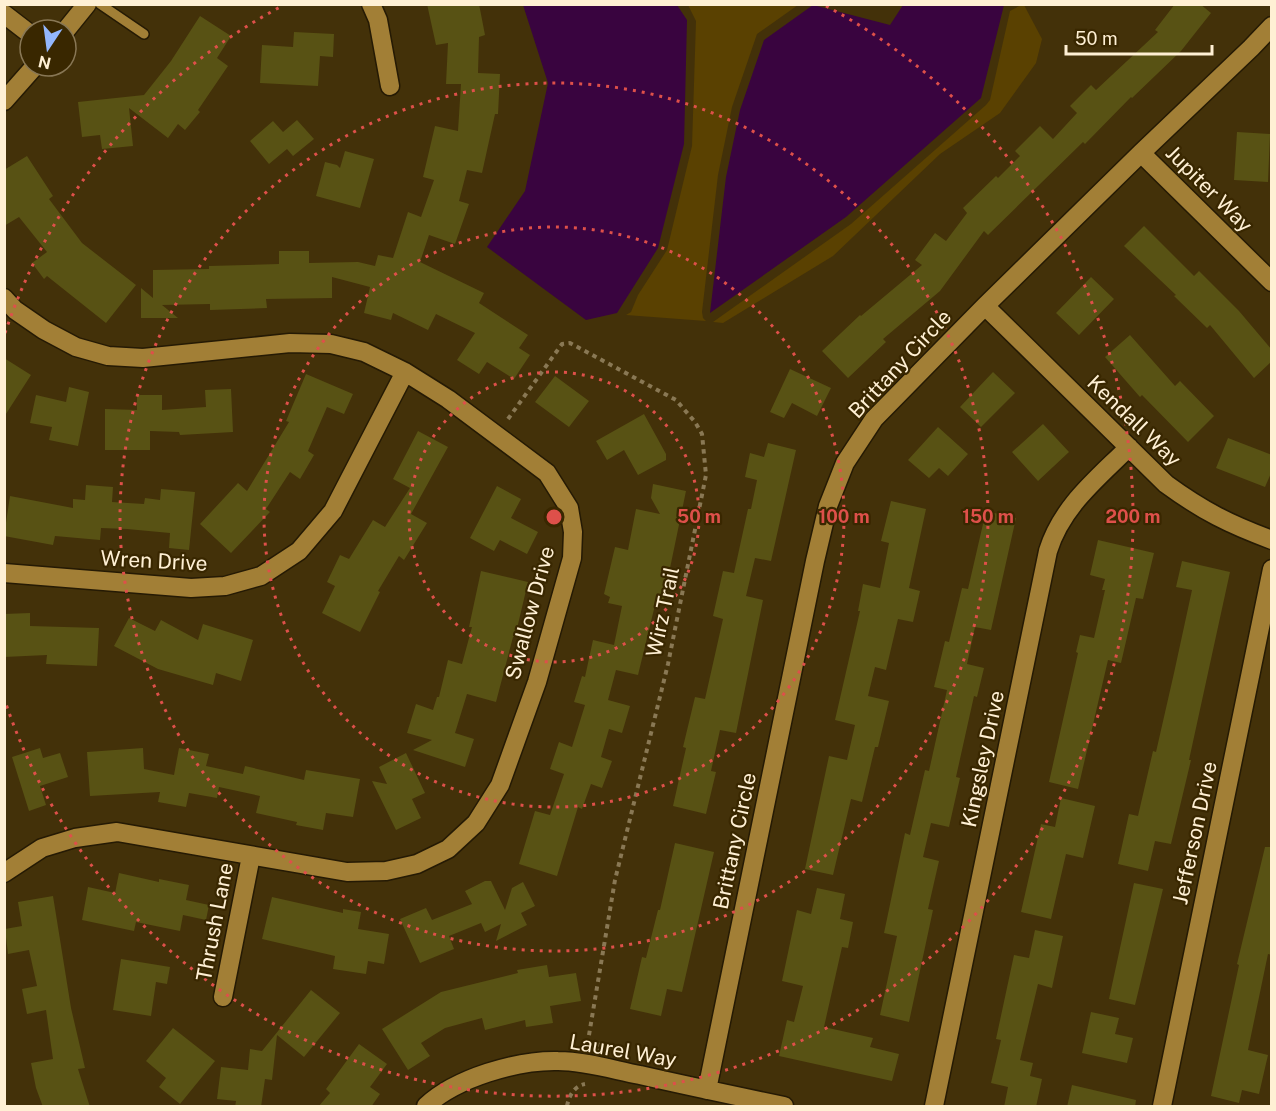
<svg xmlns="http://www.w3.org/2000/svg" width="1276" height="1111" viewBox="0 0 1276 1111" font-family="'Public Sans',sans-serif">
	<rect width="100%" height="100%" fill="#433109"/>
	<path fill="#5a4101" d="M688,5H798L757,34L732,107L718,175L702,312L703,318L706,321L626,315L631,312L638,295L667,250L692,146L696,21Z
		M1021,5H1024L1042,39L1036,63L1000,113L940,154L833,256L723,323L713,322L851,224L986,105L990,100L1010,11Z"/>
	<path fill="#39043f" d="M523,5H677L687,20L684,144L658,248L617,313L586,320L487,247L525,191L548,83Z
		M813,5L890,25L903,5H1004L981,98L846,217L710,313L726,177L740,110L764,40Z"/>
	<path fill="#585214" d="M427,4H479L485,35L479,37L478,73L500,74L498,114H495L482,173L467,170L459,201L469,204L455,244L429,235L420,262L484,293L479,303L528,335L519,348L530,355L514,379L487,362L479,374L457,360L475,333L436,314L428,330L393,313L391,320L364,313L370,287L332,277V298L266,299L267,308L210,310V304L162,305L178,318H141V288L153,298V270L209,269V266L279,264V251H309V263L358,262L375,266L378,255L393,258L408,212L421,217L434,180L423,177L435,126L458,131L461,84H446L448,43L436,45Z
		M1175,4H1200L1211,13L1181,51L1132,98L1131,97L1085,144L1083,142L988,235L984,231L940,291L883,339L886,342L848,378L822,351L860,315L861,316L922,265L915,260L935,233L946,241L967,213L963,208L996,176L998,178L1020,156L1015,151L1040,126L1053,139L1077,113L1070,106L1091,85L1096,90L1158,32L1155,30Z
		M200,16L231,36L217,58L228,66L198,110L200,112L185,130L178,124L168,138L129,108L133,146L102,149L100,135L82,137L78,102L144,95L171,61Z
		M294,32L334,34L333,57L320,56L318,86L260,83L262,45L293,47Z
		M297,120L314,139L293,156L287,149L269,164L250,141L273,121L283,132Z
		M1237,132L1270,134L1268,182L1234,180Z
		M345,151L374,159L360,208L316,196L325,162L337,165L340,168Z
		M27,156L53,196L49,199L82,243L136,285L106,323L47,276L44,279L32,263L47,252L19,217L4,226V170Z
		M1144,226L1194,276L1199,271L1239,311L1272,350V361L1254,378L1210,325L1207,328L1174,296L1176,295L1124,246Z
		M1091,277L1114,299L1079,335L1056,313Z
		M1130,335L1175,386L1180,381L1214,416L1188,442L1142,395L1140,397L1105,357Z
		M4,358L31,375L4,417Z
		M790,369L831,388L817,416L792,403L784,418L770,412Z
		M993,372L1015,393L981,427L960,407Z
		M306,374L353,394L344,414L327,407L308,451L314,455L300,479L290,472L266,509L270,512L231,553L200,524L238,483L247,491L289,422L286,421Z
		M555,376L589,401L569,427L535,402Z
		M69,387L89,392L78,446L49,440L52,427L30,423L36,395L66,402Z
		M231,389L233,432L180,435L179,432L150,431V450H105V409L137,410V395H162V410L206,407L205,390Z
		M644,414L666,454V460L638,475L624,450L607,460L596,441Z
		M1043,424L1069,452L1038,481L1012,452Z
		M938,427L968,454L948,476L939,468L929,478L908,460Z
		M418,431L448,447L411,514L427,523L404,560L399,556L378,591L380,592L360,632L322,613L335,586L327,582L340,555L349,559L373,520L385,527L410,488L393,479Z
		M1228,438L1272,455V471L1265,487L1216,468Z
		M768,443L796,450L771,561L755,558L746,596L763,600L736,733L720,730L711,771L716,772L706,814L673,806L686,748L683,747L695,697L705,699L723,619L713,616L723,571L734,573L748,509H751L757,480L745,477L750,453L764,457Z
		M653,484L686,491L663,602L656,601L638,675L616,670L608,700L630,706L622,733L609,729L601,757L612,761L602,788L591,784L582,809L578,807L557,876L519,864L535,811L550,815L564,774L550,769L559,742L572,747L585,705L574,702L582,676L585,677L593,640L614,645L622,606L608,603L610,597L604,594L615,547L628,550L636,509L660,514L651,498Z
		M86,485L113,487L112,502L144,504L145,498L160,500L161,489L195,492L189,550L169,548L170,533L127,529L101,528L100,540L55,536L53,545L4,536L10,496L73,508V499L85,500Z
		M497,486L521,499L511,518L538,532L527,554L500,540L494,551L470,538Z
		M891,501L926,509L909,588L920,591L913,622L898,619L886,670L875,667L868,696L889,701L878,747H875L862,802L851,799L833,875L805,869L829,756L847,760L855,725L835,720L860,611H858L863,584L880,588L889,543L881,541Z
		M986,511L1016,518L991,630L975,627L967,664L984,668L977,697L974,696L956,777L960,778L949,827L931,823L923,857L939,861L928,909L933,910L909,1022L880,1015L897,936L884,933L905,833L910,835L925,770L929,771L947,690L934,687L945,641L949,642L962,588L968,589Z
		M1098,540L1154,553L1143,599L1136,598L1121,663L1108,660L1078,789L1049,782L1078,653L1076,652L1080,635L1094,638L1105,590H1102L1105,579L1090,575Z
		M1182,561L1230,572L1189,760H1191L1171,844L1155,841L1148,871L1118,864L1129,814L1138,816L1153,751L1156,752L1174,673L1192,590L1176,587Z
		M481,571L528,582L515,637H513L496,702L467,694L455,733L474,739L465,767L413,750L432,740L407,733L416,704L433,710L437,697H439L448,660L462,664L472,627H469Z
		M30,613V626L99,628L97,666L46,664L47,655L4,657V614Z
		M129,618L155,631L161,620L198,640L203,624L253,640L241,681L216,673L213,685L158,669L114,646Z
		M40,748L43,758L60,753L68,777L40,786L46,805L29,811L12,757Z
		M143,748L144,769L174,775L179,748L209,754L206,766L243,774L245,766L304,780L306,770L360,779L353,817L326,813L323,830L296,825L297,822L256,813L260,796L219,787L217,798L189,793L186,807L158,802L160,792L90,796L87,752Z
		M406,753L425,793L412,799L421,818L396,830L372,781L387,784L379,767Z
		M1061,798L1095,806L1083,858L1066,854L1051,919L1021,912L1041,824L1055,827Z
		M675,843L714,852L682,992L667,989L661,1016L630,1009L642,957L646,958L658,910H660Z
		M1265,847H1272V955L1268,954L1248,1050L1268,1055L1259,1094L1242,1090L1239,1103L1211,1096L1239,965L1237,964Z
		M119,873L159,882V879L189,885L186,900L209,905L206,920L183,915L180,931L136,922L134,931L82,920L88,887L115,893Z
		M485,881H491L505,910L512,888L523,882L535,906L521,913L527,925L496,941L501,924L485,932L481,923L449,936L454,949L420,963L400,919L426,908L432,920L472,904L465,891Z
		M1134,883L1163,889L1135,1005L1109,999Z
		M817,888L845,894L840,919L853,922L848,948L842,947L824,1027L873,1038L870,1047L899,1054L892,1081L779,1056L787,1020L794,1022L803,986L782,981L797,910L811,914Z
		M53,896L71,1008L85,1068L78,1069L90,1107H43L36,1088L31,1063L53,1059L46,1010L27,1014L22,989L37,986L29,950L8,954L5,929L22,926L18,902Z
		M272,897L343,913V909L361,912L358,929L389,934L384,964L368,961L366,974L333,969L335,956L262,939Z
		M1035,930L1063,936L1052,988L1038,984L1020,1060L1033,1063L1030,1076L1042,1079L1036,1107H1004L1008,1087L991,1083L1001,1040L996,1039L1014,955L1029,958Z
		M121,959L170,967L167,984L156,982L151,1016L113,1010Z
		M547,965L549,977L576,973L581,1001L550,1006L553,1023L526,1027L525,1020L485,1030L482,1018L445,1028L421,1043L430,1056L408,1070L382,1029L441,992L518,973L517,970Z
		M311,990L340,1013L304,1057L277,1035L272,1080L265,1079L261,1107H235L236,1101L217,1099L221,1067L248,1070L250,1049L262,1051Z
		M1091,1012L1119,1018L1115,1034L1133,1038L1127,1063L1082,1053Z
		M173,1028L215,1061L180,1104L159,1087L166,1078L146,1061Z
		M359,1044L387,1064L370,1087L380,1094L371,1107H318L330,1093L326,1089Z
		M1072,1085L1136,1100L1135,1107H1067Z"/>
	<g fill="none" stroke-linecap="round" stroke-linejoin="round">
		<g stroke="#251a04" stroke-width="12">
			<path id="service" d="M100,4L144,34"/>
		</g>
		<g stroke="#251a04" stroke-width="21">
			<path id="minor" d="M371,4L378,20L390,86
				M4,14L30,34
				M1141,153L1272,282
				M4,298L15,310L44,330L76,347L108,356L143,358L290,343L331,344L364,352L405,372L448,399L547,473L569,508L573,532L572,558L537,682L500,785L476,823L448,849L417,864L386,871L347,872L117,832L75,838L42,848L4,873
				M985,306L1166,484C1203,511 1229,524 1272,540
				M4,573L191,588L225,586L261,576L299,551L333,511L405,372
				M223,997L251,856
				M707,1090L815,561L828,506L845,463L874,419L985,306L1141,153L1251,48L1272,26
				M426,1106C456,1078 517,1060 558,1061C585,1061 614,1070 640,1075C688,1086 736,1096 784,1106
				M934,1106L1048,551C1062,506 1097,479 1129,447
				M1162,1106L1272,569"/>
		</g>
		<g stroke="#251a04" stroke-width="21">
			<path id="tertiary" d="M66,30L87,4
				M4,101L35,66"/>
		</g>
		<path stroke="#897854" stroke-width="4" stroke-dasharray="4.5 4.5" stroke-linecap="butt" d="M508,419L562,344L570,343L676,400L695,422L702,434L706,475L668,664L615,880L588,1041L600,1045L599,1050
			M567,1106C569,1096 574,1086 585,1084"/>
		<use href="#service" stroke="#a27f36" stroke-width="9"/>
		<use href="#minor" stroke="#a27f36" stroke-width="18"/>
		<use href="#tertiary" stroke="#a27f36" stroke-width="18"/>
	</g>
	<g fill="none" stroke="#de504a" stroke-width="3" stroke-dasharray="3 6">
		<circle cx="554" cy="517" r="145"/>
		<circle cx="554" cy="517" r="290"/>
		<circle cx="554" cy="517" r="434"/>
		<path d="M5 333A579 579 0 0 1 282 6M826 6A579 579 0 1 1 5 701"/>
	</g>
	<g text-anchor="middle" stroke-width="4.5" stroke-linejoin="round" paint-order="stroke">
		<g font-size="21" fill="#fff0d4" stroke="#392700">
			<text transform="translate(1209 189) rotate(45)" y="7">Jupiter Way</text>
			<text transform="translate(900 364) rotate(-47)" y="7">Brittany Circle</text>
			<text transform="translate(1134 421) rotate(44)" y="7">Kendall Way</text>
			<text transform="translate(154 561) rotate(3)" y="7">Wren Drive</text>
			<text transform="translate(663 612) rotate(-78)" y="7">Wirz Trail</text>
			<text transform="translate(530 613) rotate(-75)" y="7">Swallow Drive</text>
			<text transform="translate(983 759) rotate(-78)" y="7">Kingsley Drive</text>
			<text transform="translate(1195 833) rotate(-78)" y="7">Jefferson Drive</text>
			<text transform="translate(735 841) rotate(-78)" y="7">Brittany Circle</text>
			<text transform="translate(215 922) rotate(-79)" y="7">Thrush Lane</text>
			<text transform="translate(623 1051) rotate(10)" y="7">Laurel Way</text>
		</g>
	</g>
	<circle cx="554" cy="517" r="9" fill="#de504a" stroke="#392700" stroke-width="3"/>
	<g font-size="18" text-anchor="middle" font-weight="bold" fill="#de504a" stroke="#392700" stroke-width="4.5" stroke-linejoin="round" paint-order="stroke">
		<text x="699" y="523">50 m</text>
		<text x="844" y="523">100 m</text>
		<text x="988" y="523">150 m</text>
		<text x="1133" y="523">200 m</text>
	</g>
	<rect width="1276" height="1111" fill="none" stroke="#fff0d4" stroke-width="12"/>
	<g transform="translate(48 48) rotate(193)"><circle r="28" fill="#392700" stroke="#887755" stroke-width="1.5"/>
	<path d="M0-4.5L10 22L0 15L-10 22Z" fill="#93b7fd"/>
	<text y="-9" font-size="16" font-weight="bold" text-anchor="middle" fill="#fff0d4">N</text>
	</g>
	<path d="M1066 45v9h146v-9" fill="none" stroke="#fff0d4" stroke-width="3"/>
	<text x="1075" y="45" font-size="18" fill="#fff0d4" stroke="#392700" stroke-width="4.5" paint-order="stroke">50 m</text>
</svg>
